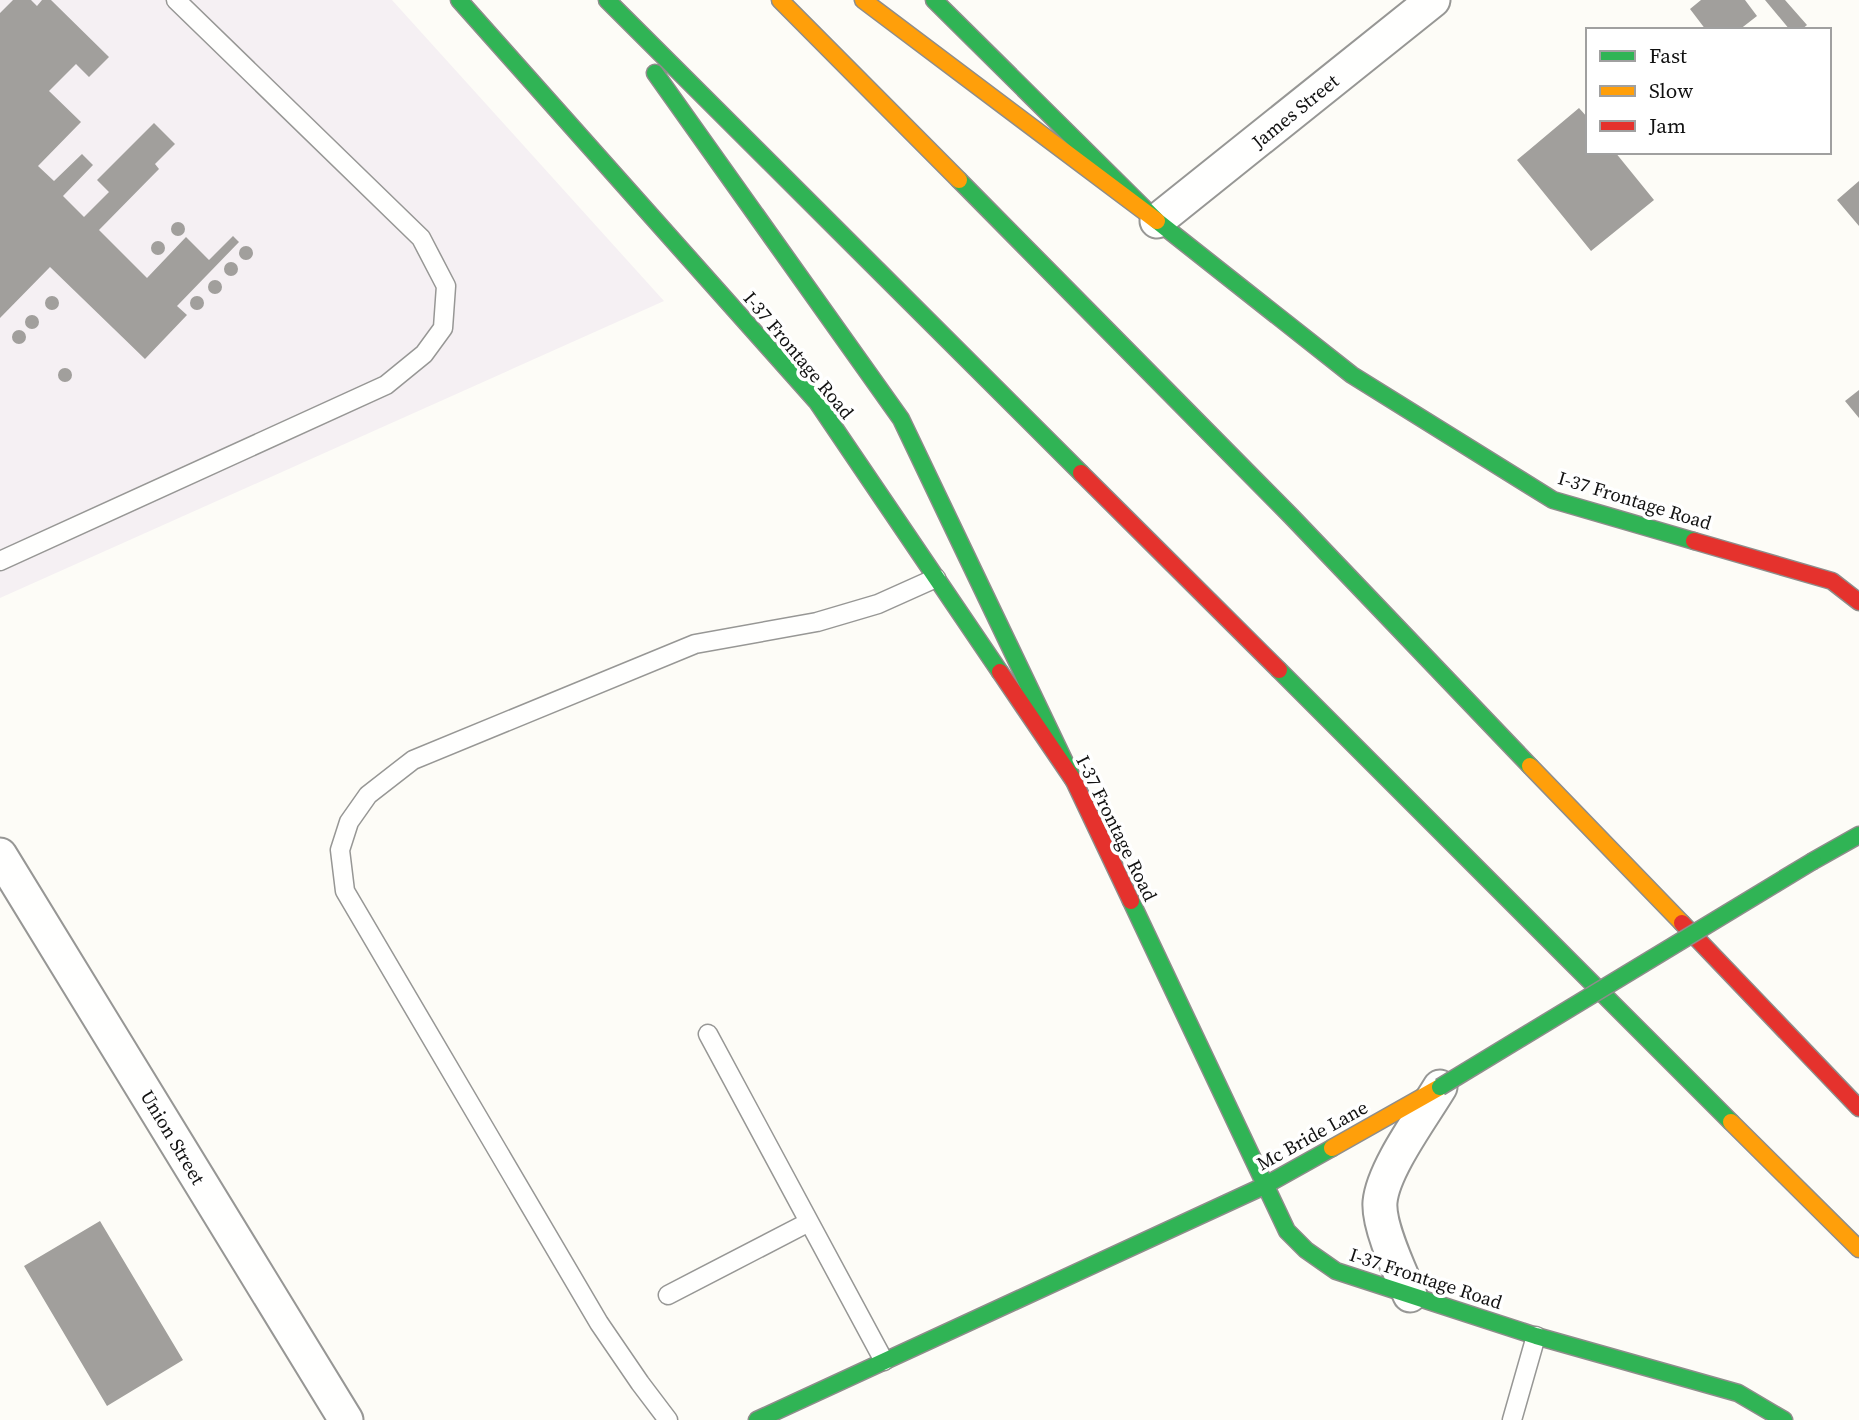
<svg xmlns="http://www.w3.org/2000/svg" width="1859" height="1420" viewBox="0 0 1859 1420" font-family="'Source Serif 4',serif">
	<rect width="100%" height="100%" fill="#fdfcf7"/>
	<path fill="#f5f0f3" d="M0,0H392L664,301L0,598Z"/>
	<path fill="#a19f9c" d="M13,0H31L37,6L42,0H51L109,57L89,77L76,64L49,91L81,122L38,166L54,181L82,154L93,165L63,196L84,217L109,192L97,180L154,123L175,144L155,164L159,169L99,230L147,278L186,237L209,260L233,236L239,242L177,306L187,315L145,359L50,267L0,318V13Z
		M1701,0H1745L1757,16L1739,30H1706L1690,9Z
		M1765,0H1785L1807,25L1801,30H1790Z
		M1579,108L1588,118V152H1615L1654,200L1591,251L1517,160Z
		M1859,181V226L1837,200Z
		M171 229a7 7 0 1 1 14 0a7 7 0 1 1-14 0Z
		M151 248a7 7 0 1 1 14 0a7 7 0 1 1-14 0Z
		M239 253a7 7 0 1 1 14 0a7 7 0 1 1-14 0Z
		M224 269a7 7 0 1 1 14 0a7 7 0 1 1-14 0Z
		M208 287a7 7 0 1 1 14 0a7 7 0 1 1-14 0Z
		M45 303a7 7 0 1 1 14 0a7 7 0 1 1-14 0Z
		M190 303a7 7 0 1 1 14 0a7 7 0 1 1-14 0Z
		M25 322a7 7 0 1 1 14 0a7 7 0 1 1-14 0Z
		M12 337a7 7 0 1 1 14 0a7 7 0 1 1-14 0Z
		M58 375a7 7 0 1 1 14 0a7 7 0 1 1-14 0Z
		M1859,390V418L1845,401Z
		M100,1221L183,1360L107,1406L24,1266Z"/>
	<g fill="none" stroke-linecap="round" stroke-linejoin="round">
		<g stroke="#979795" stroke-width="21">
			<path id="lane" d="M0,561L386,385L424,354L443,328L446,286L421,238L176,0
				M708,1034L884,1361
				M668,1295L809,1222
				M668,1420L640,1383L599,1323L345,891L340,850L349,822L368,795L413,760L695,644L817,622L878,604L936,578
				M1512,1420L1536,1336"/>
		</g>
		<g stroke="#979795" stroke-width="37">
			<path id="street" d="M1157,221L1433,0
				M0,855L346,1420
				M1410,1295C1400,1272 1378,1226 1380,1202C1383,1169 1422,1117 1440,1087"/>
		</g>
		<g stroke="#8e8d8b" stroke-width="19">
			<path id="fast" d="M459,0L817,402L1000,672
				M607,0L1081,473
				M934,0L1157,221L1352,375L1553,500L1694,541
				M655,73L901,419L1074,781
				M959,180L1291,516L1530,766
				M1279,670L1731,1122
				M1813,861L1859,835
				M1131,901L1287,1231L1306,1250L1336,1271L1536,1336L1738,1393L1784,1420
				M757,1420L1264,1186L1332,1148"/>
		</g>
		<g stroke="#8e8d8b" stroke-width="19">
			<path id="slow" d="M780,0L959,180
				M863,0L1157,221
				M1530,766L1682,923
				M1731,1122L1859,1249
				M1332,1148L1440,1087"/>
		</g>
		<g stroke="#8e8d8b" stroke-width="19">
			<path id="jam" d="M1081,473L1279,670
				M1694,541L1832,581L1859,602
				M1000,672L1074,781L1131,901
				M1682,923L1859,1108"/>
		</g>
		<use href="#lane" stroke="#fffffe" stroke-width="18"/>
		<use href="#street" stroke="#fffffe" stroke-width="33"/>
		<use href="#fast" stroke="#30b455" stroke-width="16"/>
		<use href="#slow" stroke="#ff9f0a" stroke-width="16"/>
		<use href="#jam" stroke="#e5322d" stroke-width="16"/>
		<g stroke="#8e8d8b" stroke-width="19" stroke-linecap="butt">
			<path id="fast-bridge" d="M1440,1087L1813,861"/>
		</g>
		<use href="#fast-bridge" stroke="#30b455" stroke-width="16"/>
	</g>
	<g text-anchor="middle" stroke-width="7" stroke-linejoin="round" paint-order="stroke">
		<g font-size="19" fill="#111" stroke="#fff">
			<text transform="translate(1295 111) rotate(-39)" y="7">James Street</text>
			<text transform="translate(799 355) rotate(50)" y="7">I-37 Frontage Road</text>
			<text transform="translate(1635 500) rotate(17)" y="7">I-37 Frontage Road</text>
			<text transform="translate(1117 828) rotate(64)" y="7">I-37 Frontage Road</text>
			<text transform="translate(1312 1135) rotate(-29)" y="7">Mc Bride Lane</text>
			<text transform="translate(173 1137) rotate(59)" y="7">Union Street</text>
			<text transform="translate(1426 1278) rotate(18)" y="7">I-37 Frontage Road</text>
		</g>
	</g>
	<rect x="1586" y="28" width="245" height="126" fill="#ffffff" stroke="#a0a0a0" stroke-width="2"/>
	<rect x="1600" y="51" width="35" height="10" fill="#30b455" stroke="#a0a0a0" stroke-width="2"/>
	<text x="1649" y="63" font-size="21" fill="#111111">Fast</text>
	<rect x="1600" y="86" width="35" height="10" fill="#ff9f0a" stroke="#a0a0a0" stroke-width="2"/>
	<text x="1649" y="98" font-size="21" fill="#111111">Slow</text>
	<rect x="1600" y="121" width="35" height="10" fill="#e5322d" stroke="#a0a0a0" stroke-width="2"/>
	<text x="1649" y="133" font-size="21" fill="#111111">Jam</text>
</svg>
